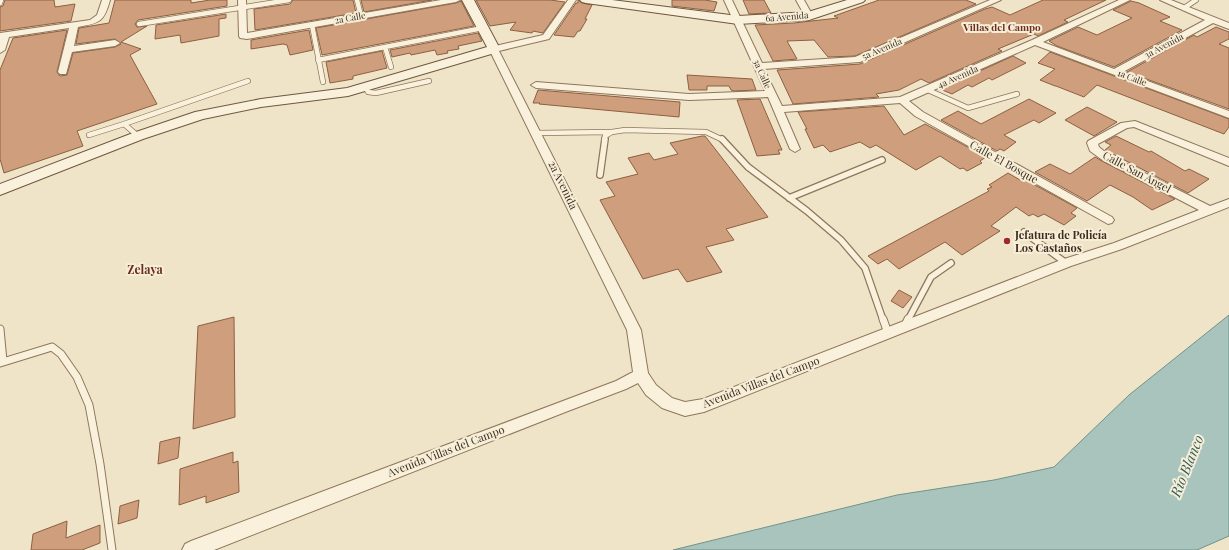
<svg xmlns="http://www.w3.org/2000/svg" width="1229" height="550" viewBox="0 0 1229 550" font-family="'Playfair Display',serif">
	<rect width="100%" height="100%" fill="#f0e4c8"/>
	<path fill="#a9c4bc" stroke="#6f938a" d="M1229,315V536L1197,550H673L897,495L994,480L1054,467L1129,395Z"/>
	<path fill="#cf9f7d" stroke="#8d5f41" d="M5,0H54L55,7L75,4L71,21L0,31V7L3,6Z
		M115,0H191V3L210,0H227V6L138,20L135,24L137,27L147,26L121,42L141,49L130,55L157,104L77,131L83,146L4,173L0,159V70L13,38L67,30L57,72L60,76L67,75L73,53L115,47L121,44L115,39L76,44L79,28L109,23Z
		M293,0H353L356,13L255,30L254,9L290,4Z
		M361,0H432L364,12Z
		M476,0H550L565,2L543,33L533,31L532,33L510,30L516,22L490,26Z
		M578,0L582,3L592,5L585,19H587L580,31H578L574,37L554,35L576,3H578Z
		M672,0H705L717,2L714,11L672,6Z
		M743,0H764L771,13L749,14Z
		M879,0H966L976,4L855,56L828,57L814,40L787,41L797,59L773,61L755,25L794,23L838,18L834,16Z
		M1043,0H1106L1064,20L1068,22L1038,36L1034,34L998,49L1002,51L929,83L921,79L899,90L876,94L879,97L793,104L777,70L860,64L985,9L992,7L1010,15Z
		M461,1L474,26L322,55L316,28L456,3Z
		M1131,1L1139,3L1170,17L1160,21L1182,30L1114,67L1057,46L1049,41L1078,27L1097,35L1132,18L1113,10Z
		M226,14V18L219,19V36L181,43L180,35L155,39L156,25Z
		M1216,27L1229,32V39L1219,44L1229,48V109L1127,72L1194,35L1197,37Z
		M309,30L313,50L290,55L287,45L283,44L251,49V40Z
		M478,33L482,41L458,46L459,49L447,51L448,53L437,55L435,50L411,55L410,53L392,57L390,50Z
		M382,51L387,68L353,76V79L330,83L326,62Z
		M1050,52L1229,119V127L1224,134L1097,85L1084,97L1056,86H1055L1040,80L1055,69L1038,63Z
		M1013,56L1026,63L992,80L989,78L972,87L968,85L952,94L940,89Z
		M687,75L752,79L756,90L734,91L731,90L729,86H707V90H689Z
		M538,90L680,102L679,117L539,104L540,103H533Z
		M760,99L782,150H778L780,154L757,156L737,100Z
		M1029,99L1056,113L1039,123L1034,120L1004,135L1016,142L1004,151L1000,149L997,151L941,120L958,111L981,124Z
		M884,106L904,135L925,124L986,157L980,161L982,163L967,171L963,168L960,169L940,156L916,170L876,145L870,148L860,142L830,152L823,145L814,148L805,129H807L798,112Z
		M1087,107L1117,122L1094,136L1065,120Z
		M702,136H705L768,217L726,229L734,240L706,247L722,272L687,282L678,269L643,279L600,200L615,196L606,182L638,174L628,158L649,153L654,160L678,154L670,143Z
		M1116,136L1149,152L1151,151L1185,171L1189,169L1209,179L1188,193L1105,150L1111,145L1105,142Z
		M1095,157L1100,160L1175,199L1152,210L1133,197L1110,185L1087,201L1035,172L1050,164L1070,174Z
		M1008,173L1020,180L1024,179L1077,208L1071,213L1076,216L1064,225L1044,214L1038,217L1033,214L1029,216L1016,207L991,226L1000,231L962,255L945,242L899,269L887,259L878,264L868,256L989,191L987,189L992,187L989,185Z
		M899,290L912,297L903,308L891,301Z
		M234,317L235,417L193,429L198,326Z
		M180,437L178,458L158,464L160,442Z
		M233,452V463L238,461L239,492L206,503V496L179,505L180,469Z
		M139,500L137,518L118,524L120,506Z
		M67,521L66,538L100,525V543L82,550H31L33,534Z"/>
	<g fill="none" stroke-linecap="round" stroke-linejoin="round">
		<g stroke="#8d765c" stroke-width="6">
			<path id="lane-far2" d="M357,0L361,16
				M0,3L1,0
				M1184,8L1196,0
				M139,24L289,0
				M312,25L323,82
				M385,47L391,67
				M318,60L483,28
				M365,86L368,92L376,93L429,81
				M928,90L968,108L1017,94
				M124,124L248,81
				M537,133L611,132
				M89,135L124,124L138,136
				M604,140L605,136L612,132L625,130L706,132L723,140"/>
		</g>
		<g stroke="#8d765c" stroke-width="8">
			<path id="lane-far1" d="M722,139L748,167L807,211L841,240L865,268L883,320
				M600,175L605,139
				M789,198L882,160
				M1024,232L1066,263
				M908,320L931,277L951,263"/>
		</g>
		<g stroke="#8d765c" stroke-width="9">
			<path id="lane" d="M883,319L888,333
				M905,325L908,319
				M0,329L3,361
				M0,363L52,347L61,354L77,377L89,405L100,464L112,550"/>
		</g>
		<g stroke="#8d765c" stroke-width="2">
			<path id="street" d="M102,0H110C104,22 100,23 78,27L74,46L115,40L120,43L115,46L72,52L66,74H60L58,72L69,28L9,37L5,50L0,53V33L90,20L97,15Z
				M238,0H246L247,33L441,0H460L456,2L247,39L240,38L239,36Z
				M568,0H576L549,39L499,51L641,330L648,373L656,385L672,398L685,402L703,399L1061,260L1114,243L1199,210L1101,159L1090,151L1087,143L1088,141L1121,123L1135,121L1229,158V166L1134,127L1127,128L1098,144L1099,147L1109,155L1210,206L1229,199V207L1122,249L1071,266L704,412L685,416L662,408L646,395L638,383L626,389L568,411L214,550H182L185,544L191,541L616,381L633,372L627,330L489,49L491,47L543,35Z
				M724,0H732L762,63L855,57L990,0H1001L860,62L764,69L782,106L900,97L1032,40L1119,0H1130L1043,42L1114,69L1205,20L1160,0H1171L1229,23V29L1213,23L1123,72L1229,111V118L1035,45L909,101L923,112L1112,217L1114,220L1112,223L1108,224L915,116L900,103L784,112L800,149L795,152L790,149L768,97L689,100L536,88L531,85L536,82L689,94L765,91Z
				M796,0H804L813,16L812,18H806Z"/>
		</g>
		<g stroke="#6f573f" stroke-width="2">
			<path id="secondary" d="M462,0H474L500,49L498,52L348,96L261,107L203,119L143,139L0,195V184L133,133L195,112L261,99L347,88L487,47Z
				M580,0H612L738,16L808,12L847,0H865L863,2L809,20L738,24L586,3L582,2Z"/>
		</g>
		<use href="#lane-far2" stroke="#faf1dc" stroke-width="4.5"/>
		<use href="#lane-far1" stroke="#faf1dc" stroke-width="5.5"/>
		<use href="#lane" stroke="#faf1dc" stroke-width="7"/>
		<use href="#street" fill="#faf1dc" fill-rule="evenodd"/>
		<use href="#secondary" fill="#faf1dc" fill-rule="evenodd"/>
	</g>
	<circle fill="#9e2a2b" stroke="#f7eed8" stroke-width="1.5" cx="1007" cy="241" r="4"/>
	<g text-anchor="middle" stroke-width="4" stroke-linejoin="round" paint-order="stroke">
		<g font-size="9" fill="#3d2e20" stroke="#f7eed8">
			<text transform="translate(787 17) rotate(-5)" y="3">6a Avenida</text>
			<text transform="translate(350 18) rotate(-10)" y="3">2a Calle</text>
			<text transform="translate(1164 46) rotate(-28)" y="3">3a Avenida</text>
			<text transform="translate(882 49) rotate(-23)" y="3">5a Avenida</text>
			<text transform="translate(762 74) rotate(66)" y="3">3a Calle</text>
			<text transform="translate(958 77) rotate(-24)" y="3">4a Avenida</text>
			<text transform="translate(1132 78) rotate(21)" y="3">1a Calle</text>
		</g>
		<g font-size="10" font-weight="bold" fill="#6b2e1e" stroke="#f7eed8">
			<text x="1002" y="31">Villas del Campo</text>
		</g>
		<g font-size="11" fill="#3d2e20" stroke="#f7eed8">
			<text transform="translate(1004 162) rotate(29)" y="4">Calle El Bosque</text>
			<text transform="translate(1137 172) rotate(28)" y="4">Calle San Ángel</text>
			<text transform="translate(563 185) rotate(64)" y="4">2a Avenida</text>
			<text transform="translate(761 382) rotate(-21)" y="4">Avenida Villas del Campo</text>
			<text transform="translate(446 451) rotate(-21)" y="4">Avenida Villas del Campo</text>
		</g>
		<g font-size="11" font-weight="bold" fill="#3d2e20" stroke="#f7eed8" text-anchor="start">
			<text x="1015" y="239">Jefatura de Policía<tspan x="1015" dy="13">Los Castaños</tspan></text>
		</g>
		<g font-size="12" font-weight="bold" fill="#6b2e1e" stroke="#f7eed8">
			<text x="145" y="274">Zelaya</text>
		</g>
		<g font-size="14" font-style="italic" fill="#2f5d5a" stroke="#f7eed8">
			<text transform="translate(1187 466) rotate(-68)" y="5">Río Blanco</text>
		</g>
	</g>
</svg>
